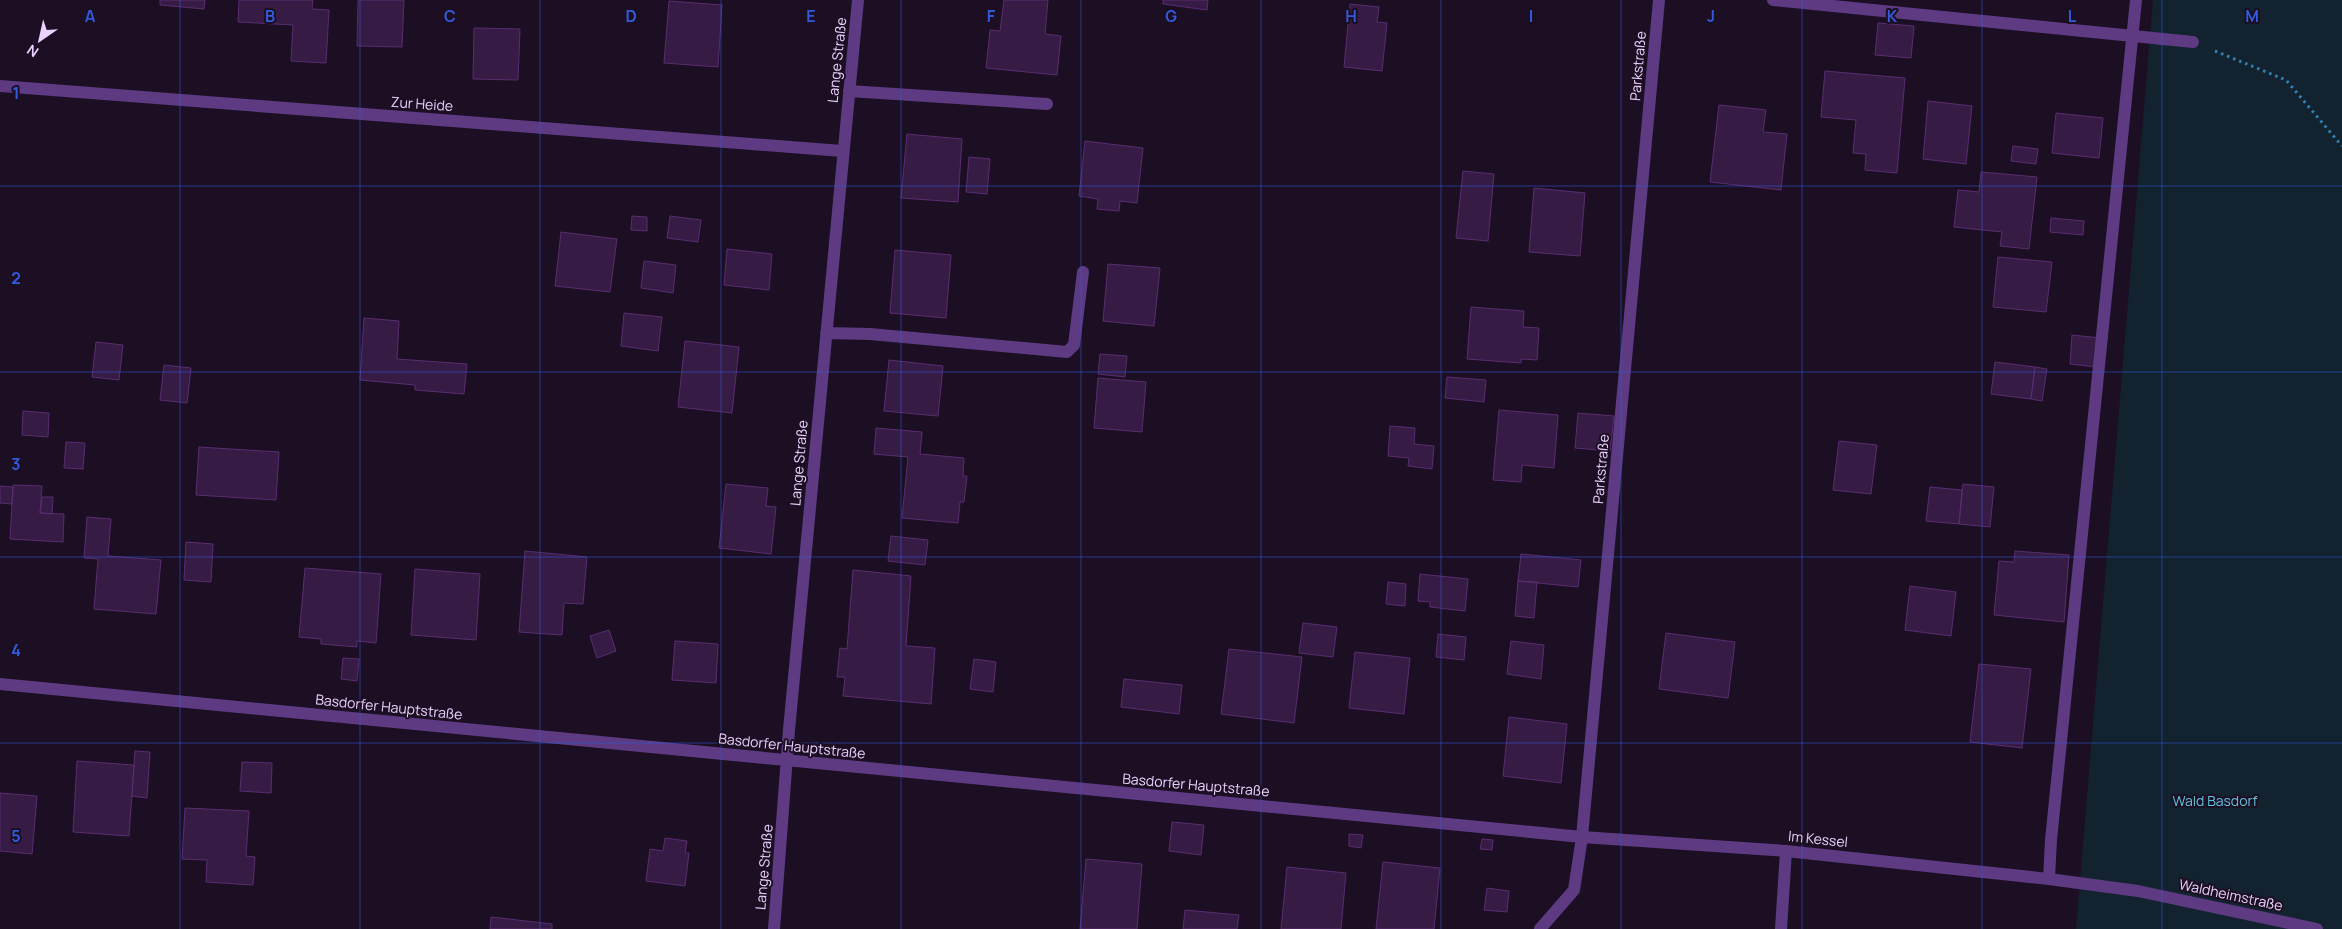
<svg xmlns="http://www.w3.org/2000/svg" width="2342" height="929" viewBox="0 0 2342 929" font-family="Manrope,sans-serif">
	<rect width="100%" height="100%" fill="#1c0f24"/>
	<path fill="#12222e" d="M2153,0H2342V929H2076Z"/>
	<path fill="#361b45" stroke="#592d70" d="M160,0H205L204,9L160,5Z
		M239,0H313L312,9L329,10L326,63L291,61L293,25L238,22Z
		M358,0H404L402,47L357,46Z
		M1004,0H1048L1045,34L1061,36L1057,75L986,68L990,30L1000,31Z
		M1163,0H1208L1207,10L1163,4Z
		M669,1L722,5L718,67L664,63Z
		M1350,4L1379,7L1377,22L1387,23L1382,71L1344,67Z
		M1878,23L1914,26L1911,58L1875,55Z
		M474,28L520,29L518,80L473,79Z
		M1825,71L1905,78L1897,173L1865,170L1866,154L1853,153L1856,120L1821,117Z
		M1928,101L1972,106L1966,164L1923,159Z
		M1719,105L1766,110L1763,132L1787,134L1781,190L1710,182Z
		M2056,113L2103,118L2099,158L2052,153Z
		M907,134L962,139L958,202L901,198Z
		M1085,141L1143,148L1137,203L1120,201L1119,211L1097,209L1098,199L1079,196Z
		M2013,146L2038,149L2036,164L2011,161Z
		M969,157L990,159L987,194L966,192Z
		M1463,171L1494,174L1488,241L1456,238Z
		M1981,172L2037,177L2029,249L2000,246L2002,232L1954,227L1958,190L1979,192Z
		M1534,188L1585,193L1580,256L1529,252Z
		M632,216L647,217V231L631,230Z
		M670,216L701,220L698,242L667,238Z
		M2051,218L2084,221L2083,235L2050,232Z
		M561,232L617,239L610,292L555,286Z
		M727,249L772,254L769,290L724,285Z
		M895,250L951,255L946,318L890,313Z
		M1998,257L2052,262L2046,312L1993,307Z
		M644,261L676,265L673,293L641,288Z
		M1108,264L1160,268L1154,326L1103,321Z
		M1471,307L1524,311L1523,327L1539,328L1537,360L1521,359V363L1467,359Z
		M624,313L662,317L658,351L621,346Z
		M364,318L399,321L397,359L467,364L464,394L415,390V385L360,380Z
		M2072,335L2100,338L2097,367L2070,364Z
		M685,341L739,347L732,413L678,407Z
		M96,342L123,345L119,380L92,377Z
		M1100,354L1127,356L1125,377L1098,374Z
		M889,360L943,366L938,416L884,411Z
		M1995,362L2035,367L2031,399L1991,394Z
		M164,365L191,368L187,403L160,400Z
		M2035,367L2047,369L2042,401L2031,399Z
		M1447,377L1486,380L1484,402L1445,398Z
		M1098,378L1146,382L1142,432L1094,428Z
		M1499,410L1558,415L1554,468L1522,465L1521,482L1493,480Z
		M23,411L49,413L48,437L22,435Z
		M1578,413L1614,416L1610,451L1575,448Z
		M1390,426L1415,428L1414,444L1434,446L1432,469L1408,466L1409,458L1388,456Z
		M876,428L922,432L920,454L964,458L963,476H967L964,502H960L958,523L902,518L908,457L874,454Z
		M1839,441L1877,445L1871,494L1833,490Z
		M66,442L85,443L83,469L64,468Z
		M199,447L279,452L276,500L196,495Z
		M726,484L768,488L766,506L776,507L771,554L719,548Z
		M1963,484L1994,487L1990,527L1959,524Z
		M13,485L42,486L40,513L64,514L63,542L10,539Z
		M0,486L13,487L12,504L0,503Z
		M1930,487L1962,490L1959,524L1926,521Z
		M42,497H53L52,514L40,513Z
		M87,517L111,519L108,556L161,560L156,614L94,609L98,559L84,558Z
		M891,536L928,540L925,565L888,561Z
		M186,542L213,544L211,582L184,580Z
		M525,551L587,557L583,604L564,603L562,635L519,632Z
		M2015,551L2069,555L2064,622L1994,615L1999,561L2014,562Z
		M1521,554L1581,560L1578,587L1518,581Z
		M305,568L381,574L376,643L357,641V647L321,644V639L299,637Z
		M415,569L480,574L476,640L411,635Z
		M853,570L911,576L906,646L935,648L931,704L843,696L845,677H837L840,648L847,649Z
		M1420,574L1468,579L1465,611L1430,607V602L1418,601Z
		M1518,581L1537,582L1534,618L1515,616Z
		M1388,582L1406,584L1405,606L1386,604Z
		M1910,586L1956,592L1951,636L1905,630Z
		M1303,623L1337,627L1333,657L1299,653Z
		M609,630L616,651L597,658L590,636Z
		M1666,633L1735,642L1728,698L1659,689Z
		M1438,634L1466,637L1464,660L1436,657Z
		M675,641L718,644L716,683L672,680Z
		M1511,641L1544,645L1541,679L1507,674Z
		M1229,649L1302,657L1294,723L1221,714Z
		M1355,652L1410,658L1404,714L1349,708Z
		M343,658L359,659L357,681L341,679Z
		M974,659L996,662L993,692L970,689Z
		M1979,664L2031,669L2022,748L1970,742Z
		M1124,679L1182,685L1179,714L1121,707Z
		M1509,717L1567,724L1561,783L1503,776Z
		M135,751L150,752L147,798L132,796Z
		M77,761L134,765L129,836L73,832Z
		M242,762L272,763L271,793L240,791Z
		M0,793L37,796L32,854L0,851Z
		M185,808L249,811L246,856L255,857L253,885L206,882L207,860L182,859Z
		M1172,822L1204,825L1201,855L1169,851Z
		M1349,834L1363,835L1361,848L1349,846Z
		M665,838L687,841L685,853H689L685,886L646,881L650,849L663,851Z
		M1482,839L1493,840L1492,850L1480,849Z
		M1086,859L1142,864L1137,929H1080Z
		M1383,862L1440,868L1434,929H1376Z
		M1287,867L1346,873L1341,929H1281Z
		M1487,888L1509,891L1507,912L1484,910Z
		M1185,910L1239,915L1237,929H1183Z
		M491,917L552,924V929H490Z"/>
	<g fill="none" stroke-linecap="round" stroke-linejoin="round">
		<path stroke="#3081b4" stroke-width="3" stroke-dasharray="2.5 4" stroke-linecap="butt" d="M2215,51L2286,80L2342,146"/>
		<path stroke="#5d3a82" stroke-width="12" d="M1773,0L2193,42
			M0,86L842,151
			M849,91L1047,104
			M826,333L870,334L1067,352L1074,345L1083,272
			M0,684L1582,837L1786,851L2049,879L2138,891L2317,929
			M2049,879L2051,840L2136,0
			M774,929L789,730L858,0
			M1540,929L1574,890L1582,837L1659,0
			M1781,929L1786,851"/>
	</g>
	<path fill="none" stroke="#325bdc" stroke-width="1" stroke-opacity="0.55" d="M180,0V929M360,0V929M540,0V929M721,0V929M901,0V929M1081,0V929M1261,0V929M1441,0V929M1621,0V929M1802,0V929M1982,0V929M2162,0V929M0,186H2342M0,372H2342M0,557H2342M0,743H2342"/>
	<g text-anchor="middle" stroke-width="4" stroke-linejoin="round" paint-order="stroke">
		<g font-size="14" fill="#ebd2fe" stroke="#1c0f24">
			<text transform="translate(837 60) rotate(-84)" y="5">Lange Straße</text>
			<text transform="translate(1638 66) rotate(-85)" y="5">Parkstraße</text>
			<text transform="translate(422 104) rotate(4)" y="5">Zur Heide</text>
			<text transform="translate(799 463) rotate(-85)" y="5">Lange Straße</text>
			<text transform="translate(1601 469) rotate(-85)" y="5">Parkstraße</text>
			<text transform="translate(389 707) rotate(6)" y="5">Basdorfer Hauptstraße</text>
			<text transform="translate(792 746) rotate(6)" y="5">Basdorfer Hauptstraße</text>
			<text transform="translate(1196 785) rotate(5)" y="5">Basdorfer Hauptstraße</text>
			<text transform="translate(1818 839) rotate(6)" y="5">Im Kessel</text>
			<text transform="translate(764 867) rotate(-85)" y="5">Lange Straße</text>
			<text transform="translate(2231 895) rotate(12)" y="5">Waldheimstraße</text>
		</g>
		<g font-size="14" fill="#5fc5de" stroke="#1c0f24">
			<text x="2215" y="806">Wald Basdorf</text>
		</g>
	</g>
	<g font-size="16" text-anchor="middle" font-weight="bold" fill="#325bdc" stroke="#1c0f24" stroke-width="4" stroke-linejoin="round" paint-order="stroke">
		<text x="90" y="22">A</text>
		<text x="270" y="22">B</text>
		<text x="450" y="22">C</text>
		<text x="631" y="22">D</text>
		<text x="811" y="22">E</text>
		<text x="991" y="22">F</text>
		<text x="1171" y="22">G</text>
		<text x="1351" y="22">H</text>
		<text x="1531" y="22">I</text>
		<text x="1711" y="22">J</text>
		<text x="1892" y="22">K</text>
		<text x="2072" y="22">L</text>
		<text x="2252" y="22">M</text>
		<text x="16" y="99">1</text>
		<text x="16" y="284">2</text>
		<text x="16" y="470">3</text>
		<text x="16" y="656">4</text>
		<text x="16" y="842">5</text>
	</g>
	<g transform="translate(40 40) rotate(214)" stroke="#1c0f24" stroke-width="4" paint-order="stroke">
	<path d="M0-4L9 19L0 12L-9 19Z" fill="#ebd2fe"/>
	<text y="-8" font-size="14" font-weight="bold" text-anchor="middle" fill="#ebd2fe">N</text>
	</g>
</svg>
